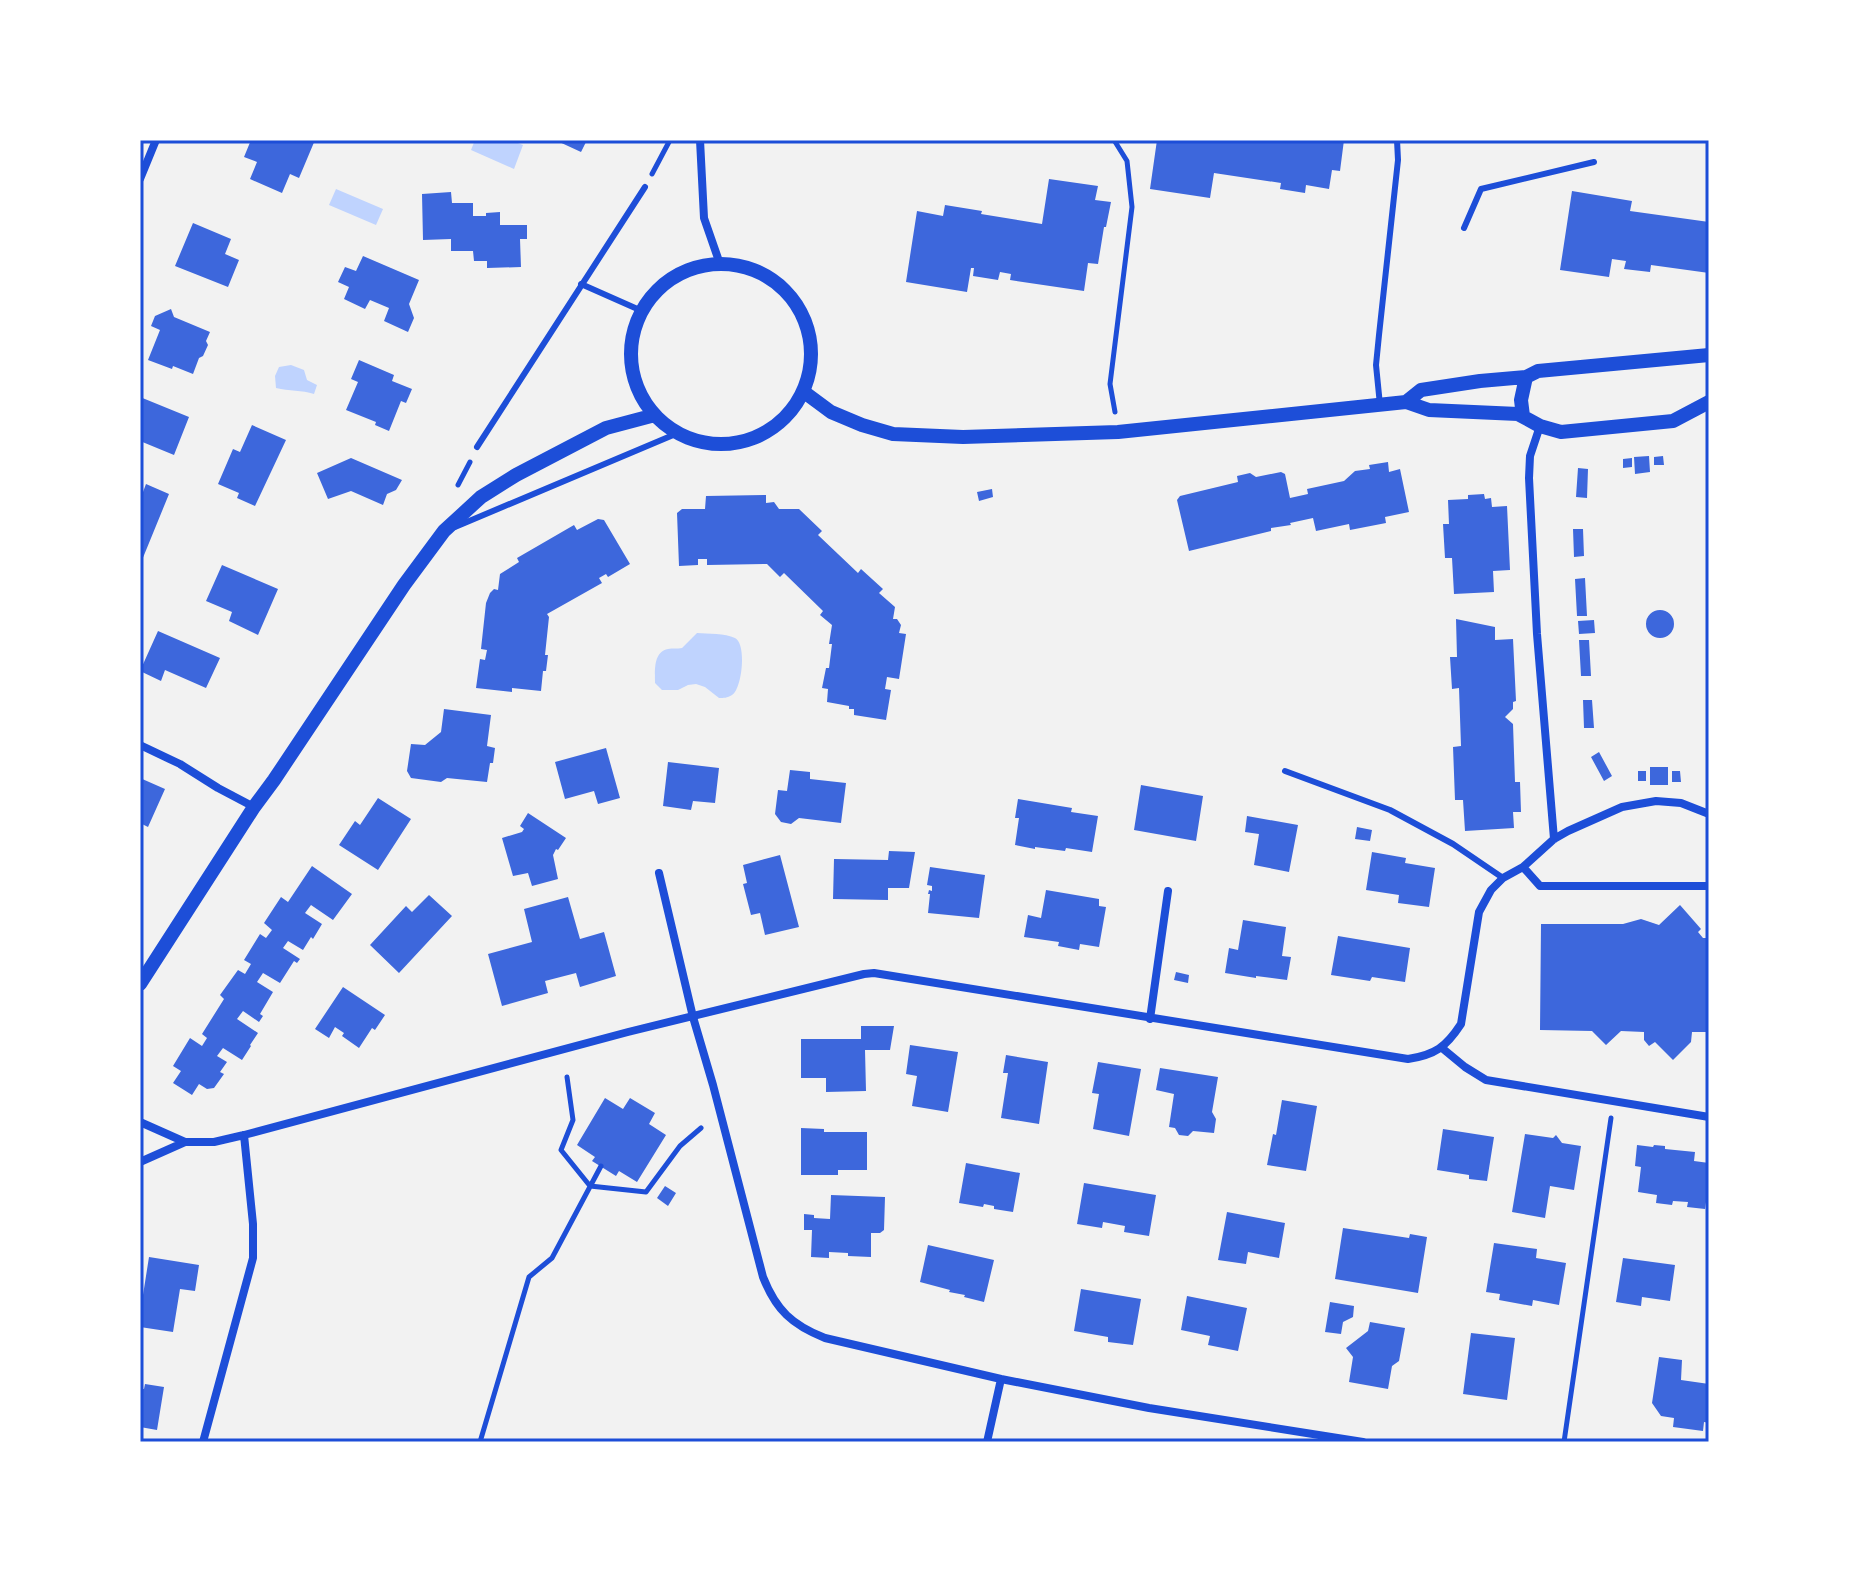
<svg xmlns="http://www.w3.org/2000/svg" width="1849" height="1582" viewBox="0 0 1849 1582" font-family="'Fira Sans Condensed',sans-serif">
	<rect width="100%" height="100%" fill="#f2f2f2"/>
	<path fill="#bfd3fe" d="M475,140H510L523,145L514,169L471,150Z
		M336,189L383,209L376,225L329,205Z
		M291,365L304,370L307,380L317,385L314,394C302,390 289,391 276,388L275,376L279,367Z
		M697,633C708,634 725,633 735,638C747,644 742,689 732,695C727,698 724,698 719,698L705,687L696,684L688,685L678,690H662L655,683C655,671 653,652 668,649C673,648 677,649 682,648Z"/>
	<path fill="#3d67dc" d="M251,140H315L299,178L290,174L282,193L250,179L257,162L244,157Z
		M555,140H587L581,152Z
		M1157,140H1344L1340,171L1332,170L1329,189L1306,185L1305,193L1280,189L1281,183L1214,173L1210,198L1150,189Z
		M1049,179L1098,186L1095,200L1111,202L1106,227H1104L1098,264L1088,263L1084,291L1010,280L1011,274L1000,272L998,280L973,276L974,268H971L967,292L906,282L917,211L943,216L945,205L982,211L981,214L1042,224Z
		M1572,191L1632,201L1630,211L1709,222V273L1651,265L1650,272L1624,269L1626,261L1612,259L1609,277L1560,270Z
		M451,192L452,203H473V216H486V213L500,212V225H527V239H520L521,267L487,268V261H474L473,251H451V239L423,240L422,194Z
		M193,223L231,239L225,254L239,260L228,287L175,266Z
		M363,256L419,280L409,304L414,318L408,332L384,321L389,308L370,300L365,309L344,299L349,287L338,282L345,267L356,271Z
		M171,309L174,317L210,332L206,341L208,345L203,356L199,358L193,374L173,366L172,369L148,360L160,330L151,326L155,316Z
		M359,360L394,375L392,381L412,389L406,403L401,401L389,431L375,425L376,422L346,410L358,382L351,379Z
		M140,397L189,417L174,455L140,441Z
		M252,425L286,440L255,506L237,498L239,493L218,484L233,449L240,452Z
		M1649,456L1650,472L1635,474L1634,457Z
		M1663,456L1664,465H1654V457Z
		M351,458L402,480L396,490L387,494L383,505L351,491L328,499L317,473Z
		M1632,458V467L1623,468V459Z
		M1388,462L1389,472L1400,469L1409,512L1385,517L1386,523L1350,530L1349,524L1316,531L1313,518L1290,523L1291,525L1271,528V531L1189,551L1177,500L1180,496L1238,482L1237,476L1250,473L1256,477L1281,472L1285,474L1290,498L1308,494L1307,489L1344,481L1355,471L1370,469L1369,465Z
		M1578,468L1588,469L1587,498L1576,497Z
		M146,484L169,494L140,565V500Z
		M992,489L993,497L979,501L977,492Z
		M1484,494L1485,499L1491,498L1492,507L1507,506L1510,570L1493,571L1494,592L1454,594L1452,558H1445L1443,524H1449L1448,500L1468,499V495Z
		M766,495V503L774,502L779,509H799L822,531L818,535L858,573L861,569L883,589L879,593L895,607L893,619H897L901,625L899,633L906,634L899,679L887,677L885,689L891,690L886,720L854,715V709H849V706L827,702L828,689L822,688L826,668H829L832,644H829L832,625L820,615L823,611L784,573L780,577L767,564L707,565V559H698V565L679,566L677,513L682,509H705L706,496Z
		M598,519L604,520L630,564L608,577L606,574L599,578L602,583L547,614L549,617L545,655H548L546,671H543L541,691L512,688V692L476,688L480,659L485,660L487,650L481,649L486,603L490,593L494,589L498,590L500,574L519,562L517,558L574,525L577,530Z
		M1573,529H1583L1584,556L1574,557Z
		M222,565L278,589L258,635L229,621L232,612L206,601Z
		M1585,578L1587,616H1577L1575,579Z
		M1646 624a14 14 0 1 1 28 0a14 14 0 1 1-28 0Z
		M1456,619L1495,627V640L1513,639L1516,701L1513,702V709L1505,717L1513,724L1515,782H1520L1521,812H1513L1514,828L1465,831L1463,800H1455L1453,747L1461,746L1459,688L1452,689L1450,657H1457Z
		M1594,620L1595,633L1579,634L1578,621Z
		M158,631L220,658L206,688L165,670L161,681L140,671Z
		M1579,640H1589L1591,676H1581Z
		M1583,700H1592L1594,728H1584Z
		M444,709L491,715L487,746L495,748L493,763H490L487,782L447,778L441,782L411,778L407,771L411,744L425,745L441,732Z
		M606,748L620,798L598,804L594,791L565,799L555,762Z
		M1599,752L1612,776L1604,781L1591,757Z
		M668,762L719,768L715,803L693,801L691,810L663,806Z
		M1650,767H1668V785H1650Z
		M790,770L810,772V779L846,783L841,823L799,818L791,824L781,822L775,814L778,790L787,791Z
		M1638,771H1646V781H1638Z
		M1672,771H1680L1681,782H1672Z
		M140,778L165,789L148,827L140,823Z
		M1141,785L1203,796L1196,841L1134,830Z
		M378,798L411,819L378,870L339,845L355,821L360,825Z
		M1018,799L1072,808L1071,812L1098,816L1092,852L1066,848L1065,851L1035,847V849L1015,845L1019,818H1015Z
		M528,813L566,838L558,850L556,849L553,855L558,879L532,886L528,873L513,876L502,838L522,832L524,829L520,826Z
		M1247,816L1298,825L1289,872L1254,865L1259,834L1245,832Z
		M1357,827L1372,830L1370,841L1355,839Z
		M889,851L915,852L909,888H888V900L833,899L834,859L888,860Z
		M1372,852L1406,858L1405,863L1435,868L1429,907L1398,903L1399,895L1366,890Z
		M780,855L799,927L765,935L760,913L751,915L743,884L747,883L743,865Z
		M312,866L352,894L333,920L311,905L305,913L322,924L313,939L311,937L303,950L288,941L283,948L300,959L297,963L294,961L280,983L263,973L257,982L273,992L260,1014L263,1016L259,1022L243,1011L237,1019L258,1033L250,1045L251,1046L242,1060L223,1048L217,1056L227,1062L220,1072L224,1074L214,1088L207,1089L199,1084L192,1095L173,1083L181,1071L173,1066L190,1038L202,1046L207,1038L202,1034L224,999L220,995L238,970L245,974L251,964L244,960L260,934L266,938L272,930L264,923L281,897L288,902Z
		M930,867L985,875L979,918L928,913L930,894H928L929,890L932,891V886L927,885Z
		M1046,890L1099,899V906L1106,907L1099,947L1080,944L1079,950L1058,946L1059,942L1024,937L1028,915L1041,918Z
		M429,895L452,916L399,973L370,945L406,906L412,912Z
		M568,897L580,939L604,932L616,976L580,987L576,973L545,981L548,993L502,1006L488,954L532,942L524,909Z
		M1680,905L1701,929L1698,932L1703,938H1709V1032H1692L1691,1042L1673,1060L1655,1042L1649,1046L1644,1040V1032L1621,1031L1606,1045L1592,1031L1540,1030L1541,924H1623L1641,919L1659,925Z
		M1243,920L1286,927L1282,956L1291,957L1287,980L1256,976V978L1225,973L1229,948L1238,950Z
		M1338,936L1410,948L1405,982L1372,977L1370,981L1331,975Z
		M1176,972L1189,975L1188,983L1174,980Z
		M343,987L385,1015L375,1030L372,1028L359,1048L342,1036L344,1033L335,1027L329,1038L315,1029Z
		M861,1026H894L890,1050H865L866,1091L826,1092V1078H801V1039H861Z
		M910,1045L958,1052L948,1112L912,1106L917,1076L906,1074Z
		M1006,1055L1048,1062L1039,1124L1001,1118L1008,1073H1003Z
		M1098,1062L1141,1069L1129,1136L1093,1129L1099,1094L1092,1093Z
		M1160,1068L1218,1077L1212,1112L1216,1119L1214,1133L1193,1131L1188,1136L1179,1135L1175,1128L1169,1127L1174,1094L1156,1090Z
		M605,1098L623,1109L630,1098L655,1113L649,1124L666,1135L637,1182L619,1171L616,1176L592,1161L595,1157L577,1145Z
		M1282,1100L1317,1106L1306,1171L1267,1165L1273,1134L1276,1135Z
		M801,1128L824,1129V1132H867V1170H838V1175H801Z
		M1443,1129L1494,1137L1487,1181L1469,1179V1175L1437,1170Z
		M1525,1134L1553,1138L1556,1135L1562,1143L1581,1146L1574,1190L1550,1186L1545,1218L1512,1212Z
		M1637,1145L1653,1147L1654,1145L1665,1146V1149L1695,1152L1694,1161L1709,1163V1181L1705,1209L1687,1207L1688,1202L1673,1201L1672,1205L1656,1203L1657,1195L1638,1192L1641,1167L1635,1166Z
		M966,1163L1020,1173L1013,1212L994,1209V1206L984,1204L983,1207L959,1203Z
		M1084,1183L1156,1195L1149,1236L1124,1232L1125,1226L1103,1222L1102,1228L1077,1224Z
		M665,1186L676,1193L668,1206L657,1198Z
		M831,1195L885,1197L884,1230L880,1233H871V1257L848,1256V1253L829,1252V1258L811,1257L812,1230H804V1214L814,1215V1218L830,1219Z
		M1227,1212L1285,1223L1279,1258L1248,1252L1246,1264L1218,1260Z
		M1343,1228L1409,1238L1410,1234L1427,1237L1418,1293L1335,1279Z
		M1494,1243L1537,1249L1536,1258L1566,1263L1559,1305L1533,1300L1532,1306L1499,1300L1500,1294L1486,1292Z
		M928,1245L994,1260L984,1302L964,1297L965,1295L949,1292L950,1290L920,1282Z
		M149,1257L199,1265L195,1291L180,1289L173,1332L140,1327V1314Z
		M1623,1258L1675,1265L1670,1301L1642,1297L1641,1306L1616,1302Z
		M1081,1289L1141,1299L1133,1345L1108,1342V1337L1074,1331Z
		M1187,1296L1247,1308L1238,1351L1208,1345L1210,1336L1181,1330Z
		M1330,1302L1354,1306L1353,1317L1343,1322L1341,1334L1325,1332Z
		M1370,1322L1405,1328L1399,1361L1392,1366L1388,1389L1349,1382L1353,1357L1346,1348L1368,1331Z
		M1471,1333L1515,1338L1507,1400L1463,1394Z
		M1659,1357L1682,1360L1681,1380L1709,1384V1423L1704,1422L1703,1431L1673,1427L1674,1418L1661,1416L1652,1403Z
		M145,1384L164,1387L157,1430L140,1427V1389H144Z"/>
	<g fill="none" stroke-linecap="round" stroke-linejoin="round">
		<path stroke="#1d4ed8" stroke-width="5" d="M1114,140L1127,161L1132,207L1110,384L1115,412
			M652,174L670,140
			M458,485L470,462
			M567,1077L573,1120L561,1150L590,1186L646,1192L680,1146L701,1128
			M480,1442L529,1277L552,1258L601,1166
			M1564,1442L1611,1118"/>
		<path stroke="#1d4ed8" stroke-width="6" d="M1464,228L1481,189L1594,162
			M581,284L642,311
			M1380,405L1376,365L1379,335L1398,160L1397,140
			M477,447L645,187
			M455,527L678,433
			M1285,771L1390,810L1453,844L1503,878"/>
		<path stroke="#1d4ed8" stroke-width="8" d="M700,140L704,218L720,264
			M140,179L156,140
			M1540,426L1530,456L1529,478L1537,634L1554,839
			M140,745L180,764L218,788L254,807
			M1523,867L1540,886H1709
			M659,873L693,1017L713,1085L763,1277C776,1310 792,1325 825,1338L1001,1379L1149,1408L1363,1442
			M1150,1019L1168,891
			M1442,1048L1465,1067L1486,1080L1709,1117
			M140,1122L185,1142
			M140,1162L185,1142H214L244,1135L628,1032L864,974L874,973L1408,1059C1435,1055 1446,1047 1461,1024L1479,912L1491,890L1503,878L1523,867L1554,839L1568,831L1622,807L1656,801L1681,803L1709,814
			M203,1442L253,1258V1224L244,1135
			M987,1442L1001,1379"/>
		<path stroke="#1d4ed8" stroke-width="14" d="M631 354a90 90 0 1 1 180 0a90 90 0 1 1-180 0Z
			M804,392L831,412L862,425L893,434L963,437L1118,432L1406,402L1429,410L1518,414L1540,426L1561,432L1673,421L1709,402
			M1406,402L1421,390L1480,381L1526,377L1538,371L1709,355
			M1523,416L1521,400L1526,377
			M140,984L254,807L274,780L404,585L444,531L481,497L516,475L606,428L655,415"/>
	</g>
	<rect width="1849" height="1582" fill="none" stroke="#ffffff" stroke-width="284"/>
	<rect x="142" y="142" width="1565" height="1298" fill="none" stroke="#1d4ed8" stroke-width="3"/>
</svg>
